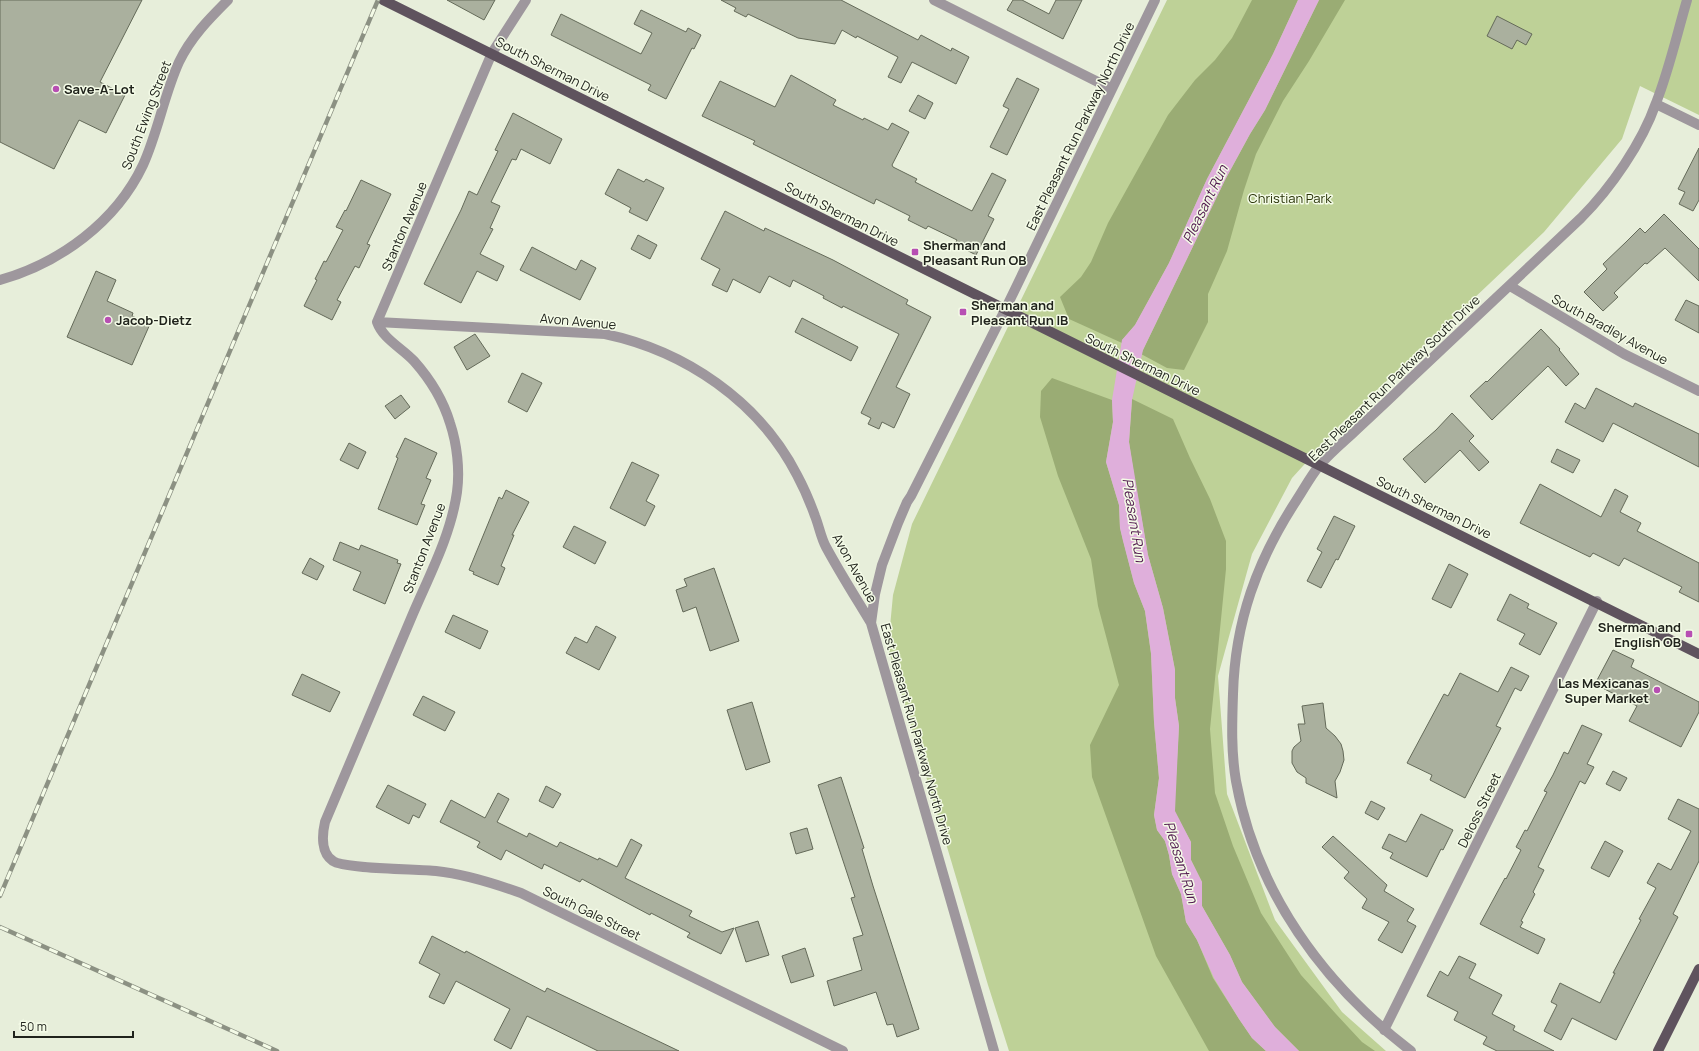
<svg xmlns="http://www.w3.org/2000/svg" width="1699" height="1051" viewBox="0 0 1699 1051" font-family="Manrope,sans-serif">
	<rect width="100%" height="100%" fill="#e7eeda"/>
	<path fill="#bed197" d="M1167,0H1699V115L1640,86L1622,139L1544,232L1342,423L1292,478L1252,554L1218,676L1227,794L1275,920L1342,1012L1386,1051H1009L988,985L888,648L893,595L912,524Z"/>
	<path fill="#9aac74" d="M1252,0H1298L1273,54L1207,179L1169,263L1135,325L1122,340V343L1069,319L1060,297L1081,277L1091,262L1108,223L1168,115L1195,80L1215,60L1232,38Z
		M1319,0H1345L1309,61L1283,101L1256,154L1244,190L1227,251L1208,294V322L1184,370L1167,368L1141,354L1143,350L1225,180L1250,134L1265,110Z
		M1052,378L1112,400L1113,422L1106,462L1119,505L1120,528L1134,583L1145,611L1151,654L1154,722L1159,778L1154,815L1157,830L1165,841L1169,855L1172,874L1181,894L1186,922L1197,940L1213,978L1239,1019L1252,1038L1266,1051H1209L1156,956L1092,777L1090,745L1119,685L1098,606L1091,559L1058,476L1040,417L1041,391Z
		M1132,399L1173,419L1190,458L1210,499L1226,541V569L1210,729L1215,793L1233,846L1261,913L1301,975L1336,1014L1362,1042L1375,1051H1299L1275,1027L1242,982L1230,955L1202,906V882L1191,860V842L1174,811L1179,726L1175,698V670L1163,608L1148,555L1134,475L1129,442Z"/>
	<path fill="#dfafdb" d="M1298,0H1319L1265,110L1250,134L1225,180L1143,350L1132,400L1129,442L1148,555L1163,608L1175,670V698L1179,726L1175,811L1191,842V860L1202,882V906L1230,955L1242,982L1275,1027L1299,1051H1266L1252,1038L1239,1019L1214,978L1197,940L1186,922L1181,894L1172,874L1169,855L1165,841L1157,830L1154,815L1159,778L1154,722L1151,653L1145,611L1134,583L1123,541L1120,528L1119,505L1106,462L1113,422L1112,400L1122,340L1135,325L1169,263L1207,179L1273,54Z"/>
	<path fill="#aab09e" stroke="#646a59" d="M0,0H142L100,82L125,95L106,133L79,120L54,169L0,142Z
		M447,0H495L484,20Z
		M721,0H841L918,40L921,35L951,51L952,48L969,57L956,84L912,62L901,83L888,77L898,57L857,36L856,38L842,30L835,44L798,38L748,14L746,17L734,11L736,8Z
		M1013,0H1022L1049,14L1056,0H1082L1063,39L1007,10Z
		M641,10L686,32L688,28L701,35L694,49L692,48L666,99L648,90L651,85L551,35L561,14L641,54L652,33L634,24Z
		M1497,16L1532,34L1526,45L1517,40L1512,49L1487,36Z
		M791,75L836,100L833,105L863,120L864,118L888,130L892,123L909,132L892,165L893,167L917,179L915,182L972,211L992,173L1006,180L988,216L994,219L976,255L955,244L957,240L928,226L926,229L908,220L910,216L876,199L874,204L753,144L755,141L702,116L720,81L775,107Z
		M1017,78L1039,89L1007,155L990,147L1009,109L1003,106Z
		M918,95L933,103L925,119L909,111Z
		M513,113L562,139L550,164L521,149L516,160L512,159L491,202L500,206L490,228L493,229L480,254L504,266L497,281L477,271L461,303L424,284L461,210L469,191L477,195L498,151L495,150Z
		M1699,148V200L1693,211L1679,204L1685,192L1678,189Z
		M618,169L644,182L646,179L664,188L647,221L629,212L631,208L605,194Z
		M361,180L391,194L367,244L370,245L359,268L355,266L337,300L341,302L332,320L304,306L317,280L315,279L324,261L326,262L343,230L336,227L345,210L346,211Z
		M725,211L764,231L765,228L833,260L908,300L906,304L931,317L896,387L910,394L894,428L882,422L879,429L868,424L871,418L861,413L899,334L843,306L842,308L823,298L824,296L793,280L790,287L769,276L760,293L733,279L727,292L712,285L720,269L701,259Z
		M1664,214L1699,249V281L1665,248L1647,264L1645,263L1614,293L1618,297L1603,311L1584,292L1607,269L1603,264L1626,242L1640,228L1645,233Z
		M638,235L657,245L650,259L631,249Z
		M532,247L576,270L581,260L596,268L580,300L520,270Z
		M96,271L116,280L107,301L133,313L132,316L150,324L132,365L67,337Z
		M1686,300L1699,306V333L1675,320Z
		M802,318L858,347L851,361L795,332Z
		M1541,329L1560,349L1559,350L1579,374L1566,386L1548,366L1492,420L1470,396L1486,381L1487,382Z
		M475,334L490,356L467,370L454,347Z
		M522,373L542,383L527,412L508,402Z
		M1596,388L1633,407L1635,403L1699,434V467L1613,423L1603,442L1565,422L1575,403L1585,409Z
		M401,395L410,407L395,419L385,406Z
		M1452,413L1474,436L1469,441L1489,462L1479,471L1460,450L1425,483L1403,459L1436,430Z
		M405,438L437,453L426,478L431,480L421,504L425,505L417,525L378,509L398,458L396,457Z
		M349,443L366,452L358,469L340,460Z
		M1557,449L1580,460L1573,473L1551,462Z
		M632,462L659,475L646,501L655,506L645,526L610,508Z
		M1540,484L1601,517L1615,489L1628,496L1620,512L1641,523L1637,531L1699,563V602L1679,592L1682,587L1624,558L1619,566L1593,553L1590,557L1520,523Z
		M506,490L529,502L512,535H514L501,566L505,568L498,585L473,574L474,572L469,570L499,497L502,499Z
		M1334,516L1355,526L1338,560L1336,559L1321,588L1307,581L1322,552L1317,549Z
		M574,526L606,542L595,564L563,547Z
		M340,542L359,550L361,545L398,560L397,563L401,564L385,604L353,590L361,572L333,560Z
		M310,558L324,566L317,580L302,573Z
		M1449,564L1468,574L1451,608L1432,599Z
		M714,568L739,641L710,651L696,607L683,612L676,590L687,586L684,579Z
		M1510,594L1529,604L1527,608L1557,623L1540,655L1519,644L1525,634L1497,620Z
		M453,615L488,631L480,649L445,632Z
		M596,626L616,637L599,670L566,653L575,637L587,643Z
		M1613,650L1634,660L1631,667L1699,702V712L1681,747L1629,721L1637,706L1595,684Z
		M1511,667L1529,676L1521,691L1515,688L1496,726L1501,728L1465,798L1430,780L1432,775L1407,763L1444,694L1448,696L1460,673L1498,692Z
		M302,674L340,692L330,712L292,695Z
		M423,696L455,712L445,731L413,715Z
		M752,702L770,762L746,770L727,710Z
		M1323,703L1326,728L1335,736L1341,744L1343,751L1344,760L1340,772L1335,781L1337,798L1306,783V778L1297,772L1292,763V751L1294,747L1301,741L1298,724H1305L1302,706Z
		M1582,725L1602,734L1587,764L1594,767L1585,784L1580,781L1538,867L1544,870L1533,892L1535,894L1521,921L1523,922L1520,927L1545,939L1538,954L1480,924L1505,878L1506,879L1521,850L1516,847L1525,830L1527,831L1547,792L1544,791L1553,775L1564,752L1568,754Z
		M1613,771L1627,778L1620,791L1606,784Z
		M841,777L864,848L862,849L873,886L919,1029L897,1037L893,1024L887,1025L876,992L834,1006L827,981L862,970L853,938L863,935L851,898L855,897L818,785Z
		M388,785L426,804L419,818L413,815L409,824L376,807Z
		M546,786L561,794L553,808L539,801Z
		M498,793L509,799L497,822L527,837L529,833L557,847L560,842L598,860L599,858L617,867L631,839L642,845L625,878L692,911L689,916L722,932L734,928L721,954L687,937L690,933L651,913L650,915L582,879L580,882L544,864L542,869L506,850L501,860L477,847L480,842L440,822L451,800L485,818Z
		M1678,799L1699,809V861L1673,914L1678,917L1616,1040L1572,1018L1561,1040L1544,1031L1557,1005L1551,1002L1560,983L1600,1003L1615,973H1613L1641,920L1639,919L1656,888L1647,883L1658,863L1671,870L1691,831L1668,819Z
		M1371,801L1385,808L1378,820L1365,813Z
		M1421,814L1453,830L1443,850L1441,849L1427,877L1390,858L1393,853L1382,848L1389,834L1406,842Z
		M807,828L813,849L796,854L790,833Z
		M1333,836L1387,885L1384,891L1414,909L1407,921L1416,926L1402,953L1378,940L1389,922L1362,908L1367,899L1344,878L1349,872L1322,847Z
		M1605,841L1623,851L1609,877L1591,868Z
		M758,921L769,955L746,962L735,928Z
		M432,936L465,953L466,951L545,992L547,988L679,1051H598L527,1016L511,1049L494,1040L510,1009L456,981L444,1004L429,997L440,974L419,963Z
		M805,948L814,976L791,983L782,956Z
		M1459,956L1476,964L1469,978L1502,995L1492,1014L1515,1026L1513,1030L1554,1051H1497L1483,1044L1487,1037L1454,1020L1458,1012L1427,996L1440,971L1448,976Z"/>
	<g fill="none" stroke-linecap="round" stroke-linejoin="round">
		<path stroke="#9e979d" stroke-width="10" d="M526,0L492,53L377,322C383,339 402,348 414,361C430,379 443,400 450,423C457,444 460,470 457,492C451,535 429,576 412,616C383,685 354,753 325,822C322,835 321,853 333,861C344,869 417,869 436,871C465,874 493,883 521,893L843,1051
			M934,0L1112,89
			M1656,104L1699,125
			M0,280C60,263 116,222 143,165C158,132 164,95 179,62C191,37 209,19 228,0
			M1510,286L1624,354L1699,391
			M377,322L605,334C685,351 759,401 797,475C804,488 810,502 815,516C819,526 821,538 826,547C840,573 856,598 871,623
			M1384,1030L1597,601
			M994,1051L871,623L875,594L882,565L898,523L907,502L911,496L1005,310L1155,0
			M1411,1051C1323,984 1256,892 1236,781C1231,752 1232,723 1233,694C1235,621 1257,561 1296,501C1304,489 1310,477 1319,466C1329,454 1341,444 1352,434C1371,416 1390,399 1408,381C1466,327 1523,272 1581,218C1611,188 1642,143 1656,103C1669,70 1677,34 1687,0"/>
		<path stroke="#5f535e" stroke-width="10" d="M383,0L1699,654
			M1658,1051L1699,969"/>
		<g stroke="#8c9183" stroke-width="4.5">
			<path id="rail" d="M0,896L378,0
				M0,927L277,1051"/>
		</g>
		<use href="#rail" stroke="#f4fbe7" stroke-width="3" stroke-dasharray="9" stroke-linecap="butt"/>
	</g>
	<g fill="#b74fb3" stroke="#f4fbe7" stroke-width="1.5">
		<circle cx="56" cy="89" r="4"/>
		<rect x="911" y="248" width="8" height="8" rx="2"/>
		<rect x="959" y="308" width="8" height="8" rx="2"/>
		<circle cx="108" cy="320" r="4"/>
		<rect x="1685" y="630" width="8" height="8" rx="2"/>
		<circle cx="1657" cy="690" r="4"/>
	</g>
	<g text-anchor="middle" stroke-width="3" stroke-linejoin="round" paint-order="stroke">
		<g font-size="13" fill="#20231c" stroke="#f4fbe7">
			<text transform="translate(553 69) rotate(27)" y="5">South Sherman Drive</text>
			<text transform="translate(146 115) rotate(-69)" y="5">South Ewing Street</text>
			<text transform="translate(1080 126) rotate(-64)" y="5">East Pleasant Run Parkway North Drive</text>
			<text transform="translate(842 214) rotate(27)" y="5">South Sherman Drive</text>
			<text transform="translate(404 226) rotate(-67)" y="5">Stanton Avenue</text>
			<text transform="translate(578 321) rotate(5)" y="5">Avon Avenue</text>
			<text transform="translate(1610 329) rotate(29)" y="5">South Bradley Avenue</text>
			<text transform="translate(1143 364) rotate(26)" y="5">South Sherman Drive</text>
			<text transform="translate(1394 378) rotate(-44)" y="5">East Pleasant Run Parkway South Drive</text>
			<text transform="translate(1434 507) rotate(26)" y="5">South Sherman Drive</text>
			<text transform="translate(424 548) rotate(-69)" y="5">Stanton Avenue</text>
			<text transform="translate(855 568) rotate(61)" y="5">Avon Avenue</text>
			<text transform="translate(917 734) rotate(74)" y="5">East Pleasant Run Parkway North Drive</text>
			<text transform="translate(1479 810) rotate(-64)" y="5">Deloss Street</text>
			<text transform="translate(592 913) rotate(26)" y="5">South Gale Street</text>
		</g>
		<g font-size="13" font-weight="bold" fill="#20231c" stroke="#f4fbe7" text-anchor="start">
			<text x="64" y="94">Save-A-Lot</text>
			<text x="923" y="250">Sherman and<tspan x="923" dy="15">Pleasant Run OB</tspan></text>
			<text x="971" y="310">Sherman and<tspan x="971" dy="15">Pleasant Run IB</tspan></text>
			<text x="116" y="325">Jacob-Dietz</text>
			<text x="1681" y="632" text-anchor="end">Sherman and<tspan x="1681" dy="15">English OB</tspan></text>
			<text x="1649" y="688" text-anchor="end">Las Mexicanas<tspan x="1649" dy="15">Super Market</tspan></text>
		</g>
		<g font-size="13" fill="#283307" stroke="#f4fbe7">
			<text x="1290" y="203">Christian Park</text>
		</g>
		<g font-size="14" font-style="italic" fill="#51194f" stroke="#f4fbe7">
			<text transform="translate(1205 204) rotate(-64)" y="5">Pleasant Run</text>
			<text transform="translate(1134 520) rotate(81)" y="5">Pleasant Run</text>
			<text transform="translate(1181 862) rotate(73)" y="5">Pleasant Run</text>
		</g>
	</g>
	<path d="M14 1031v6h119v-6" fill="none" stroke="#20231c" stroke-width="2"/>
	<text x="20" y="1031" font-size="12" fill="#20231c" stroke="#f4fbe7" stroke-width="3" paint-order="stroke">50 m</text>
</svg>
